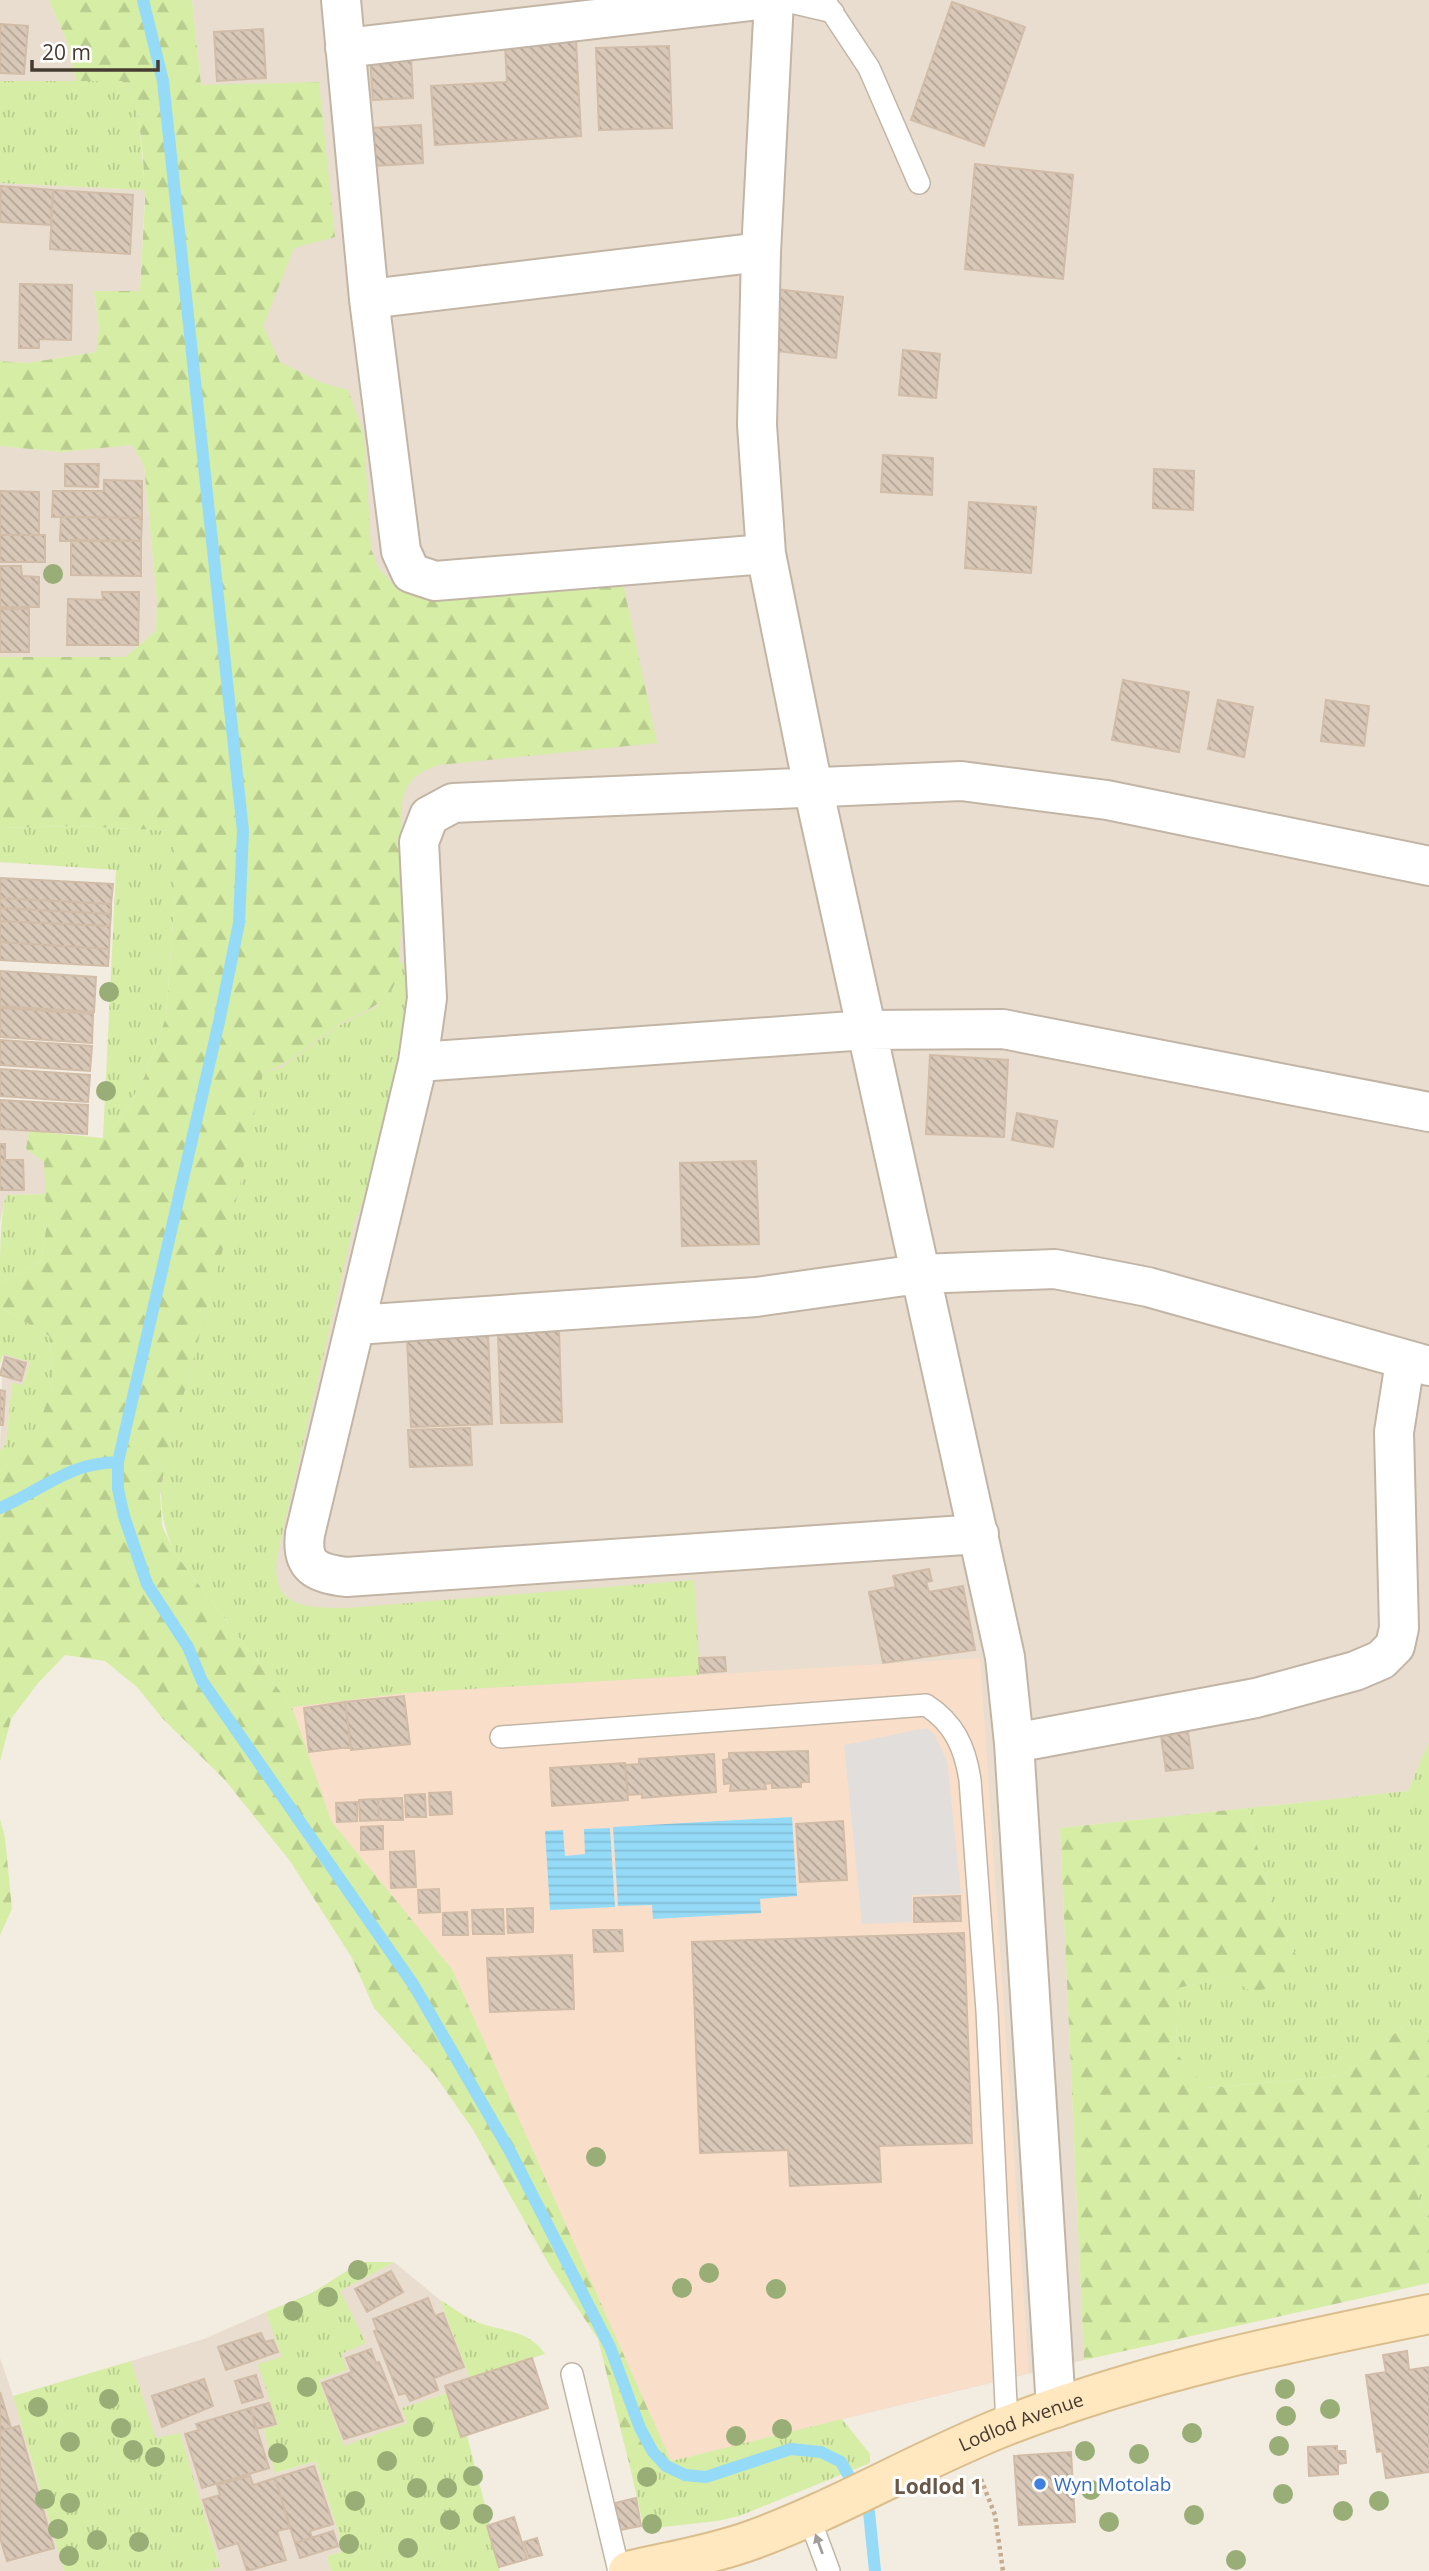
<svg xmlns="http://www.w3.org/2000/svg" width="1429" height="2571" font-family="'Open Sans',sans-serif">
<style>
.residential{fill:#e8ddce}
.commercial{fill:#f9dfc9}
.grass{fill:url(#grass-tufts)}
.forest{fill:url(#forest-firs)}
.parking{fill:#e2dedb}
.water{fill:url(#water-rules)}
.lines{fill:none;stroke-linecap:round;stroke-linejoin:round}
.stream{stroke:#95dbf8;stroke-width:12}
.building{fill:url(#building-back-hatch);stroke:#d1bca8;stroke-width:2}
.lane-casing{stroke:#c2b5a6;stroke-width:24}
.street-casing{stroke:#c2b5a6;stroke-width:42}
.secondary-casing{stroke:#dbbe8d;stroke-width:42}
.path{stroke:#c3ac92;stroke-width:4.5;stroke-dasharray:3.5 3.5;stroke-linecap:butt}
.lane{stroke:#fff;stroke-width:21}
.street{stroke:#fff;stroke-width:38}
.secondary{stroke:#ffe8bf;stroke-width:38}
.tree{fill:#98ae76}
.oneway{fill:#a29d98}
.shop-dot{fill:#3f7fe0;stroke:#fff;stroke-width:2.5}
.labels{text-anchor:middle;stroke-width:6;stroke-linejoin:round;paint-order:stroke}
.street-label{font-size:19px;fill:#453b31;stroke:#fff}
.shop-label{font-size:19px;fill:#366cbe;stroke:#fff;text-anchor:start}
.neighbourhood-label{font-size:21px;font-weight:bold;fill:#695747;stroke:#fff}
</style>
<defs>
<pattern id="grass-tufts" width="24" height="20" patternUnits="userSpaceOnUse" patternTransform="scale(1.75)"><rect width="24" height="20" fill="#d5eda4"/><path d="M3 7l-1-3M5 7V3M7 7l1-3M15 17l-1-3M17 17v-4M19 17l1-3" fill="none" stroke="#b8cc8e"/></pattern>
<pattern id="forest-firs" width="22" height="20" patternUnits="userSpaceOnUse" patternTransform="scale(1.75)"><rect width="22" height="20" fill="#d5eda4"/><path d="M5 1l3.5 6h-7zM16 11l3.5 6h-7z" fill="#b8cc8e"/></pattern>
<pattern id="water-rules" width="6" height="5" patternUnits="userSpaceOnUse" patternTransform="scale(1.75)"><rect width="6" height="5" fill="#95dbf8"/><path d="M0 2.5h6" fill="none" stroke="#82bdd5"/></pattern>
<pattern id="building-back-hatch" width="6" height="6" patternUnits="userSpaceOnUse" patternTransform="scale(1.75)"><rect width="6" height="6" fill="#d9c8b8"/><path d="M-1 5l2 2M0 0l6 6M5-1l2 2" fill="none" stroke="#b2a496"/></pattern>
</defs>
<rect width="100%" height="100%" fill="#f3ece1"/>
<!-- residential -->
<path class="residential" d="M0 0H49L68 44 76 81H0Z
M192 0H1429V1742L1408 1791 1060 1828 1084 2360 671 2461 452 1969 331 1821 292 1707 160 1493 201 85Z
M0 183 145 190 140 292H94L99 329 97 352 27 363 0 361Z
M132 445 144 465 157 601 156 631 125 657H0V446L61 452Z
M0 1130 29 1131 26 1149 44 1162 47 1194 6 1195 0 1222Z
M3 1353 30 1361 23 1386 12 1383 6 1444 0 1450Z
M394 2262 440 2300 470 2378 445 2386 447 2393 403 2408 407 2423 344 2447 319 2380 346 2370 341 2354 340 2291Z
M266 2312 283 2357 278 2425 264 2430 276 2473 316 2461 344 2551 327 2556 331 2571H206L220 2566 180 2434 156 2439 131 2361 204 2339Z
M0 2358 13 2396 64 2571H0Z"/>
<!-- commercial -->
<path class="commercial" d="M980 1658 1029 2373 671 2461 452 1969 331 1821 292 1707 405 1693Z"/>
<!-- grass -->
<path class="grass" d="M0 81H122L138 110 145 190 0 183Z
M76 826 175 831V894L166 1017 144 1078 126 1110 103 1138 116 870 0 862V828Z
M399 961 418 973 374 1173 354 1223 277 1556C270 1608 305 1608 346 1608L694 1580 700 1675 405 1693 292 1707 176 1555C159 1519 159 1499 166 1460L238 1193 263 1073 281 1068 336 1027 375 1008 394 987Z
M47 1194V1223L41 1261 0 1283C0 1259 0 1216 6 1195Z
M0 1307 49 1336C50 1348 54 1363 53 1375 52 1403 25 1459 0 1471V1450L6 1444 12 1383 23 1385 30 1362 3 1354 0 1364Z
M1429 1742V2032L1407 2024 1341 2076 1206 2088 1176 2053 1178 1988 1227 1977 1296 1955 1274 1914 1248 1808 1408 1791Z
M1429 2149V2215L1422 2210 1413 2178Z
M361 2262H394L340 2291 366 2343 341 2354 347 2370 319 2380 344 2446 407 2423 402 2408 447 2393 461 2437 467 2436 490 2524 486 2526 500 2571H331L327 2556 344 2551 316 2461 275 2473 264 2429 278 2425 258 2364 282 2357 266 2312 312 2293Z
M440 2300C451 2306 461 2315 473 2320 497 2332 529 2328 545 2354L470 2378Z
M131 2361 156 2438 180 2433 220 2567 206 2571H64L13 2396Z
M842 2419 870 2454V2463L739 2516 717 2521 644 2529 631 2471Z"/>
<!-- forest -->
<path class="forest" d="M49 0H192L201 85 319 82 335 237 294 248 263 326 280 362 322 383 348 390 364 434 371 549 379 569 396 587 423 599 462 598 622 579 657 743 439 765C413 773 403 785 401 812 400 843 406 970 392 989 377 1010 356 1014 335 1027 310 1043 291 1064 263 1073L238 1193 166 1460 160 1493 162 1526 176 1555 292 1707 331 1821 452 1969 671 2461 631 2471 598 2339 551 2268 472 2128 434 2074 374 2008 352 1958 290 1861 225 1780 163 1719 137 1687 105 1661 65 1655 38 1683 11 1719 0 1761V1471C25 1459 52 1402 53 1375 54 1362 50 1348 49 1336L0 1307V1283L41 1261 47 1223 44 1162 26 1149 29 1131 103 1138 126 1110 144 1078 166 1017 175 894 174 831 76 826 0 828V657H125L156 631 157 601 144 465 132 445 61 452 0 446V361L27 363 96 352 99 329 94 291H140L145 200 143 158 138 110 122 81H76L68 44Z
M1248 1808 1274 1914 1296 1955 1281 1983 1254 1993 1227 1977 1178 1988 1176 2053 1207 2088 1341 2076 1407 2024 1429 2032V2149L1413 2178 1422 2210 1429 2215V2283L1084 2360 1060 1828Z
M0 1819 5 1838 12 1909 0 1935Z"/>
<!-- parking -->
<path class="parking" d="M926 1728 934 1734 947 1761 961 1894 912 1895V1922L862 1924 844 1745Z"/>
<!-- water -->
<path class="water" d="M792 1817 797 1896 760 1899 761 1913 653 1919 652 1905 618 1906 613 1827Z
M610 1828 615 1907 550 1910 545 1831 563 1830 565 1856 585 1854 584 1829Z"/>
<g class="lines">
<!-- stream -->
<path class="stream" d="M143 0 163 81 243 831 239 923 219 1022 118 1462V1489L124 1516 147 1584 188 1647 202 1681 413 1984 511 2153 610 2347 640 2428 653 2452 666 2466 685 2475 706 2477 791 2449 821 2452 841 2462 869 2512 875 2571
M0 1508C45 1489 67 1463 118 1462"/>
</g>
<!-- building -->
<path class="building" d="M952 2 1025 27 984 146 911 120Z
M0 24 28 26 24 74 0 73Z
M263 29 266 78 217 81 214 32Z
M576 41 581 136 435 145 431 86 507 82 505 45Z
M669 46 672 128 599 130 596 48Z
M411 57 413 98 373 100 370 59Z
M421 125 423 163 373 166 371 128Z
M975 164 1073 175 1063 279 965 269Z
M1 186 53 190 51 225 0 222Z
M53 190 133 195 130 254 50 249Z
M20 284 72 285 71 340 39 339V348H19Z
M767 288 843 297 836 358 759 349Z
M903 350 940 354 936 398 899 395Z
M883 455 933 458 932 495 881 492Z
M65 464H99L98 487 65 486Z
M1154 469 1194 471 1193 510 1153 508Z
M104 480 142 481V518L52 517 53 491H104Z
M0 491 39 492V535H0Z
M969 502 1036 507 1031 573 965 568Z
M61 517 142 518 141 541H60Z
M0 535H45V562H0Z
M71 540 141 541V576L71 575Z
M0 566H21L22 576 39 577V607H0Z
M102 592H139L138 645H67L68 599 103 600Z
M0 609H29V652H0Z
M1123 680 1189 692 1179 752 1112 740Z
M1218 700 1253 707 1244 757 1208 749Z
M1326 700 1369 706 1364 746 1321 741Z
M0 878 113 884 111 904 0 898Z
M0 898 111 904V914L0 908Z
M0 908 111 914 110 926 0 921Z
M0 921 110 926 109 949 0 942Z
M0 942 109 949 108 966 0 960Z
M0 971 96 977 94 1012 0 1006Z
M0 1008 93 1014 92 1043 0 1037Z
M0 1040 92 1046 90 1071 0 1065Z
M930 1055 1008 1060 1004 1137 926 1134Z
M0 1069 90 1075 88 1102 0 1096Z
M0 1100 88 1105 87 1134 0 1129Z
M1017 1113 1057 1121 1053 1147 1012 1140Z
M0 1144H5V1160H23L24 1190H0Z
M756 1161 759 1244 682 1246 680 1163Z
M559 1331 562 1422 501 1423 498 1333Z
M488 1334 492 1424 411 1427 407 1338Z
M5 1357 26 1363 21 1381 0 1375Z
M0 1390 5 1391 3 1425H0Z
M470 1428 472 1465 410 1467 408 1430Z
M929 1569 932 1581 926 1582 929 1592 963 1586 975 1650 883 1663 869 1592 896 1587 893 1576Z
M725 1657 726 1671 700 1673 699 1658Z
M404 1696 410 1744 351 1750 345 1702Z
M345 1702 351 1747 309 1752 304 1708Z
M1188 1732 1193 1768 1166 1771 1161 1736Z
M808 1751 809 1782H801V1787L772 1788V1783L765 1784 766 1789 730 1791 731 1783 724 1784 723 1760 729 1759V1753Z
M714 1754 716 1792 642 1798V1794L628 1795 625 1765 639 1764V1759Z
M625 1763 628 1800 552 1806 550 1768Z
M451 1792 452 1814 430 1815 429 1793Z
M425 1794 426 1817H406L405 1795Z
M402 1798 403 1820H379L378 1799Z
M378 1799 379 1820 360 1821 359 1800Z
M357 1802V1821L337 1822 336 1803Z
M843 1821 847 1880 800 1882 796 1824Z
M383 1826V1849L361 1850V1827Z
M414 1851 416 1887 391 1888 390 1852Z
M439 1889 440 1912 419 1913 418 1890Z
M960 1896 961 1921 914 1922V1898Z
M533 1908V1932L508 1933 507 1909Z
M503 1909 504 1934H473L472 1910Z
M467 1912 468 1935H443V1913Z
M593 1930H622L623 1951 594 1952Z
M964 1933 972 2143 879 2146 881 2182 790 2186 788 2150 700 2153 692 1942Z
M572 1955 574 2009 490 2012 487 1958Z
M391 2271 403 2292 367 2312 355 2289Z
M428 2298 435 2316 443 2313 464 2367 434 2378 438 2390 410 2401 406 2393 399 2395 374 2331 377 2330 373 2319Z
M261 2333 265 2342 273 2340 278 2352 226 2370 218 2347Z
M371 2349 376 2363 379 2362 403 2421 344 2439 322 2383 352 2372 346 2358Z
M1407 2351 1409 2370 1429 2367V2472L1386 2478 1382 2451 1377 2452 1366 2375 1386 2372 1383 2355Z
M532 2358 548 2408 461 2437 445 2386Z
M256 2375 263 2397 242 2403 235 2381Z
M204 2379 213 2406 162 2427 152 2396Z
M0 2392 11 2428 0 2431Z
M269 2403 276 2424 256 2429 250 2408Z
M250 2408 269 2468 202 2488 185 2434 199 2430 196 2424Z
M19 2426 54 2548 7 2561 0 2538V2431Z
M1337 2446V2451H1345L1346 2463 1338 2464V2474L1309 2476 1308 2447Z
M1071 2452 1075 2522 1019 2525 1014 2456Z
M314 2466 333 2524 310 2531 312 2538 295 2543 275 2478Z
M250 2476 253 2485 275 2478 290 2528 277 2531 286 2560 247 2571 238 2543 219 2549 203 2500 220 2495 217 2485Z
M636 2498 641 2526 620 2530 615 2503Z
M514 2517 527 2559 499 2567 487 2526Z
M333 2531 338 2546 300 2558 295 2543Z
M537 2538 542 2555 529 2558 524 2542Z"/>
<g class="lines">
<defs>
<path id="lane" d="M782 0 833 12
M824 0 869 68 919 183
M501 1737 926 1705C954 1723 965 1747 970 1780L987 2011 1007 2425
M572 2374 619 2571
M809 2517 829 2571"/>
<path id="street" d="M341 0 369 299 401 551 411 573 435 581 766 554
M774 0 761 252 757 425 766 554 813 787 1005 1657 1014 1743 1056 2408
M345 48 760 0
M369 299 761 252
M418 1062 866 1030 1003 1029 1429 1112
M356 1325 756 1297 919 1274 1055 1269 1148 1287 1429 1366
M979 1534 346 1577C316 1573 301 1567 305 1534L418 1062 427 998 419 842 429 816 453 803 961 781 1107 800 1429 866
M1014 1743 1256 1698 1355 1671 1381 1660 1395 1646 1399 1628 1394 1432 1405 1362"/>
<g id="secondary">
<path id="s1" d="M628 2571C669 2561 711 2555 752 2540 840 2508 921 2459 1008 2425 1145 2372 1286 2343 1429 2314"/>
</g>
</defs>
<!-- lane casing -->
<use href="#lane" class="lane-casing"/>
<!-- street casing -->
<use href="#street" class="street-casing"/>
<!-- secondary casing -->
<use href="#secondary" class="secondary-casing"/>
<!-- path -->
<path class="path" d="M981 2479 995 2515 1003 2571"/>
<!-- lane -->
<use href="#lane" class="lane"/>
<!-- street -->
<use href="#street" class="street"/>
<!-- secondary -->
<use href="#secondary" class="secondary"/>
</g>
<!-- trees -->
<g class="tree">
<circle cx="53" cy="574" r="10"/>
<circle cx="109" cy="992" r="10"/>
<circle cx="106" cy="1091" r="10"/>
<circle cx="596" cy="2157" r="10"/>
<circle cx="358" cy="2270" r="10"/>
<circle cx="709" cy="2273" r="10"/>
<circle cx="682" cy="2288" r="10"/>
<circle cx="776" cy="2289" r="10"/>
<circle cx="328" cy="2297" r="10"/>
<circle cx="293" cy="2311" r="10"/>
<circle cx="307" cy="2387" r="10"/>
<circle cx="1285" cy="2389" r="10"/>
<circle cx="109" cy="2399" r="10"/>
<circle cx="38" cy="2407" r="10"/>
<circle cx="1330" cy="2409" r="10"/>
<circle cx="1286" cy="2416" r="10"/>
<circle cx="423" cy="2427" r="10"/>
<circle cx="121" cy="2428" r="10"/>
<circle cx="782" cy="2429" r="10"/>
<circle cx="1192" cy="2433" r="10"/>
<circle cx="736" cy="2436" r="10"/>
<circle cx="70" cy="2442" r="10"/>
<circle cx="1279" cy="2446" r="10"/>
<circle cx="133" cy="2450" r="10"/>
<circle cx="1085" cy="2451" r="10"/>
<circle cx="278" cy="2453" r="10"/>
<circle cx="1139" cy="2454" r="10"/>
<circle cx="155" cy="2457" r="10"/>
<circle cx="387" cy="2461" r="10"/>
<circle cx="473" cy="2476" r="10"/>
<circle cx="647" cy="2477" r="10"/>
<circle cx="417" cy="2488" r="10"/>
<circle cx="447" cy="2488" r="10"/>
<circle cx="1091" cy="2490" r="10"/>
<circle cx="1283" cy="2494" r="10"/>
<circle cx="45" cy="2499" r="10"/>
<circle cx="355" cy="2501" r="10"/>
<circle cx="1379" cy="2501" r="10"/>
<circle cx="70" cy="2503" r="10"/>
<circle cx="1343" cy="2511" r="10"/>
<circle cx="483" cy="2514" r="10"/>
<circle cx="1194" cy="2515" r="10"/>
<circle cx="450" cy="2520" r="10"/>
<circle cx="1109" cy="2522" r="10"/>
<circle cx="652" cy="2524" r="10"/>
<circle cx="58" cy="2529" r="10"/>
<circle cx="97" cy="2540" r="10"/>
<circle cx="139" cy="2542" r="10"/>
<circle cx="349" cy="2544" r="10"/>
<circle cx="408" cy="2548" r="10"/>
<circle cx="69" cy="2556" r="10"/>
<circle cx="1236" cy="2560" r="10"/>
</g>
<!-- one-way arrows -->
<defs><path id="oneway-solid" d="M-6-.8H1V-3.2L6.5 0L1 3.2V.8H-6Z" transform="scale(1.75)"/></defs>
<use class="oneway" href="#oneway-solid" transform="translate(819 2544) rotate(-110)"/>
<!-- markers -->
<circle class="shop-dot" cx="1040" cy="2484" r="7"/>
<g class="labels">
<!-- street labels -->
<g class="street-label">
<text dy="7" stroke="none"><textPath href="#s1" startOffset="422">Lodlod Avenue</textPath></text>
</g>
<!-- shop labels -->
<g class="shop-label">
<text x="1054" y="2491">Wyn Motolab</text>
</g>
<!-- neighbourhood labels -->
<g class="neighbourhood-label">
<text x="938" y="2494">Lodlod 1</text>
</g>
</g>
<!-- scale -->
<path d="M32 60v10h126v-10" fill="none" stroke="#453b31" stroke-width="3.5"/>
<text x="42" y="60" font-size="21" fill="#453b31" stroke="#ffffff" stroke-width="5" paint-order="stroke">20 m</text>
</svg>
